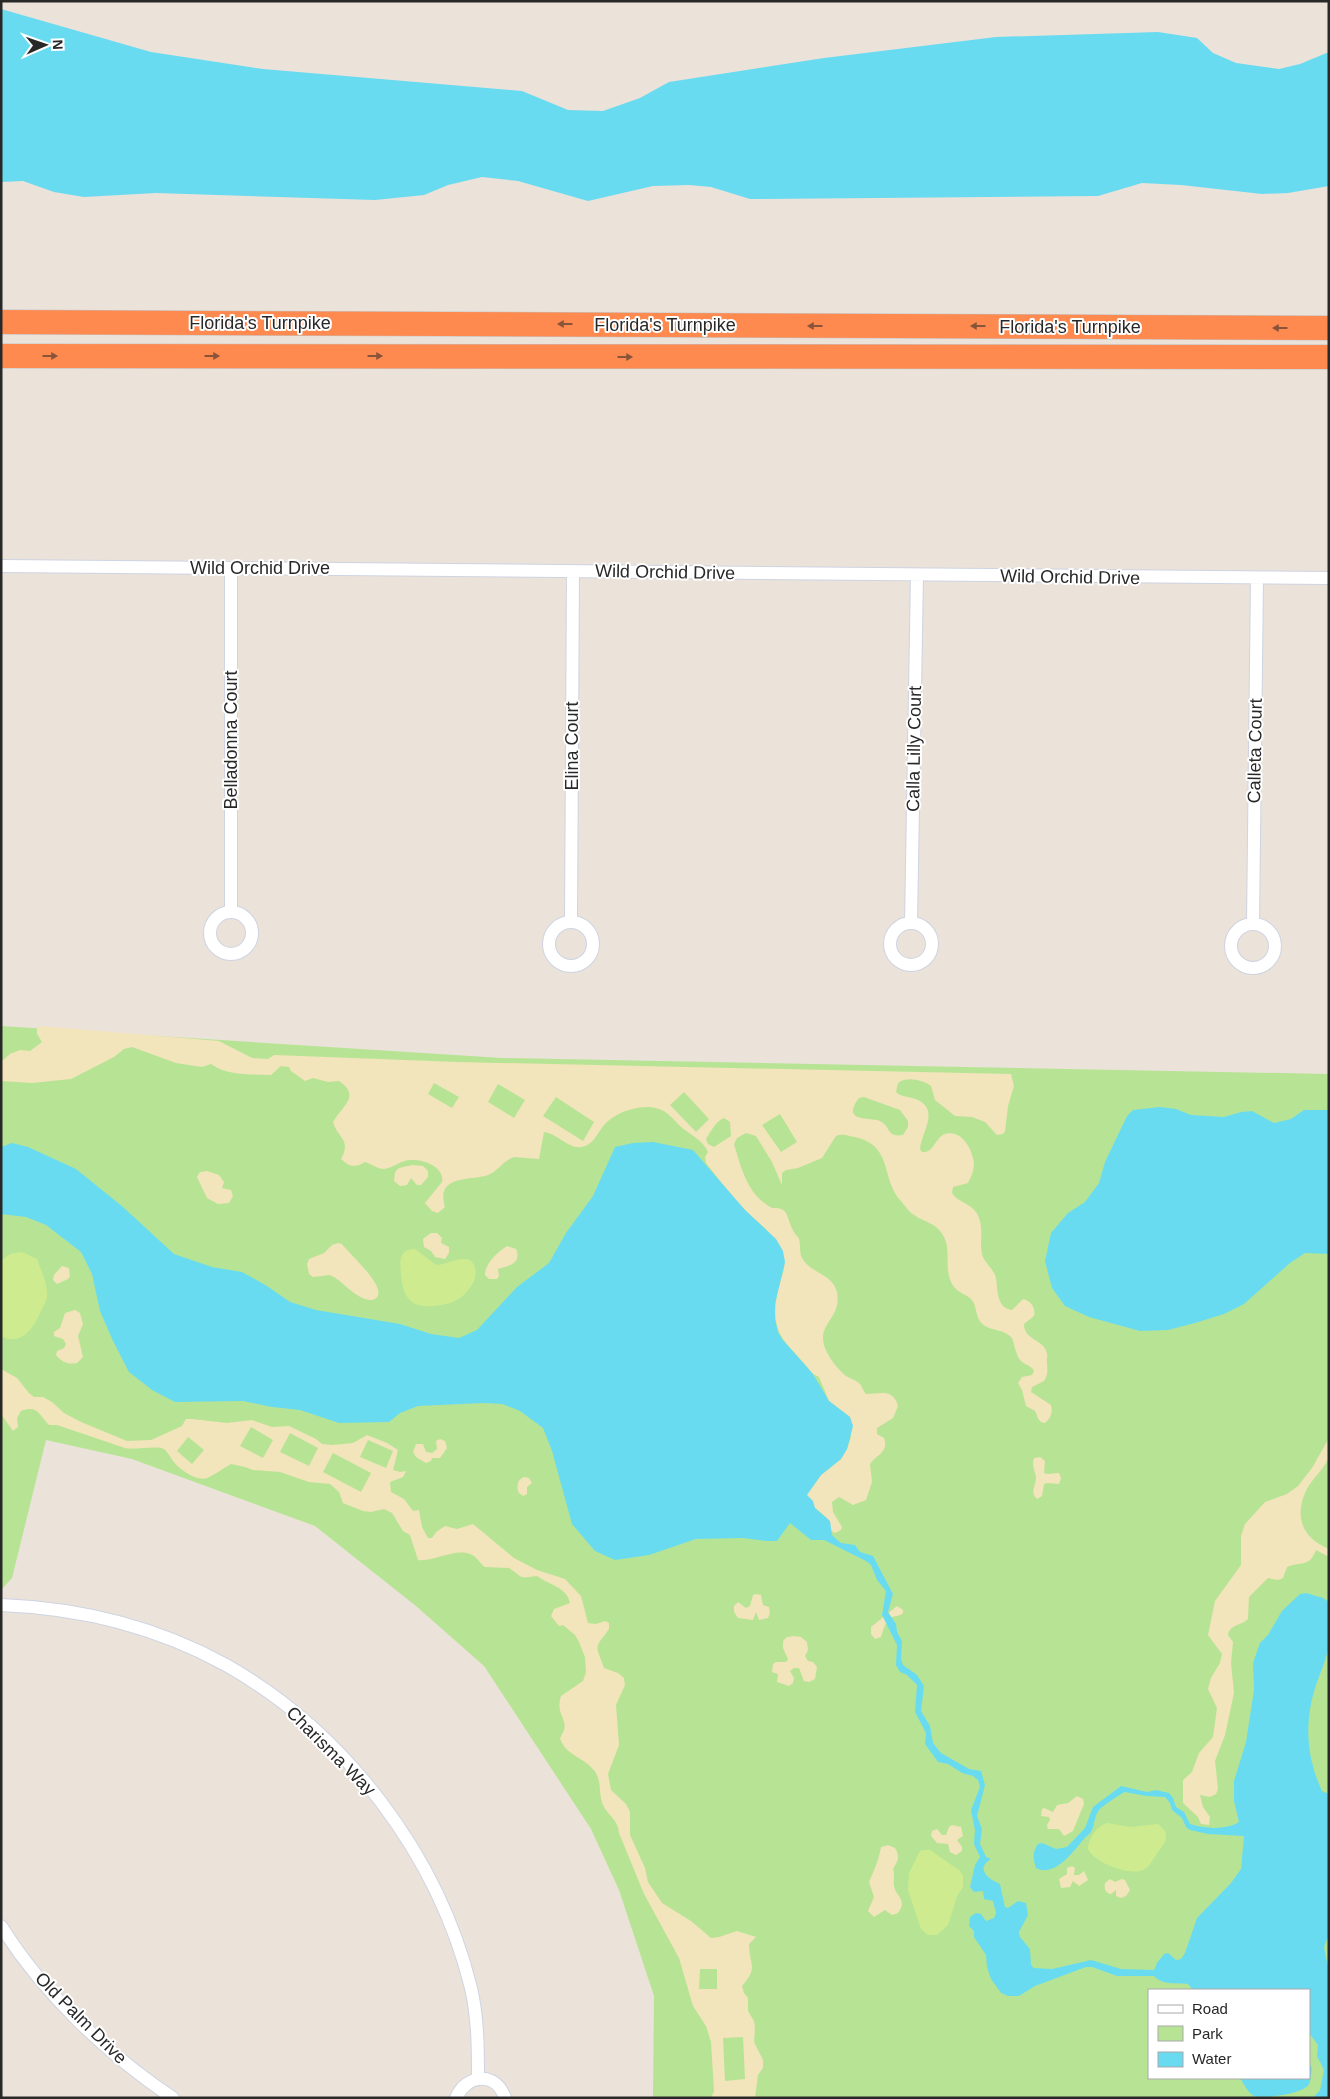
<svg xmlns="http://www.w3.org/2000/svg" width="1330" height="2099" font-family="Arial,sans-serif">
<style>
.green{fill:#b7e494;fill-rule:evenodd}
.sand{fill:#f2e4bb;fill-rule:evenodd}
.pitch{fill:#ceec8f}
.water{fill:#68dbf1}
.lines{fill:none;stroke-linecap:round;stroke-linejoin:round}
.street-casing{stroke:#ced4e2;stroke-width:14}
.highway-casing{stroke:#c3c3c3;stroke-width:25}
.street{stroke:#fff;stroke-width:12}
.highway{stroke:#ff8a50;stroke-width:24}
.oneway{fill:#89543a}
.labels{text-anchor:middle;stroke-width:4;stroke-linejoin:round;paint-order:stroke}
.street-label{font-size:18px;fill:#282828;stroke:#fff}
</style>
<rect width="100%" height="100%" fill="#ebe2d9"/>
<!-- green -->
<path class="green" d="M1 1026 502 1058 1329 1074V2098H653L654 1996 619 1890 591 1829 484 1666 416 1606 315 1526 132 1459 46 1440 12 1578 1 1590ZM1149 1990H1309V2078H1149Z"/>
<!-- sand -->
<path class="sand" d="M40 1026 219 1041 252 1058 268 1059 274 1055 458 1062 1011 1074 1014 1086 1008 1106 1005 1131 1003 1134 997 1135 985 1122 972 1117 955 1116 935 1100 931 1086C923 1080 907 1076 898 1083L896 1092C902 1098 910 1096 918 1100 940 1111 921 1133 920 1149L922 1152C935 1153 934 1138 945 1134 962 1129 973 1150 974 1164 974 1171 971 1177 968 1183L953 1187 952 1193C957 1202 970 1203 976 1212 985 1226 979 1239 982 1254 984 1263 994 1269 996 1278 998 1289 996 1308 1012 1310L1023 1299C1031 1301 1036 1308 1034 1316L1024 1324C1024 1341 1045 1339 1047 1354 1048 1357 1046 1359 1047 1362 1047 1370 1049 1373 1044 1381L1032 1387 1031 1392 1051 1405C1053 1412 1051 1418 1045 1423 1037 1422 1038 1416 1035 1411L1026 1406 1022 1390 1018 1383 1022 1377 1032 1375 1034 1371C1031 1365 1025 1365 1021 1361 1015 1354 1015 1346 1012 1338 1003 1329 993 1331 985 1326 974 1319 978 1306 971 1299 967 1295 959 1293 955 1288 942 1273 952 1252 944 1237 937 1223 926 1223 914 1215 909 1212 905 1206 901 1201 880 1178 894 1146 855 1137 849 1136 843 1133 836 1136L822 1158 798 1168 786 1170 782 1173V1185L772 1162 756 1136 746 1133 737 1138 734 1144C741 1168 748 1196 772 1208 790 1207 786 1218 793 1230 794 1234 798 1236 799 1239 801 1246 799 1252 802 1258 810 1273 833 1274 837 1292 843 1321 810 1324 829 1356 832 1362 841 1372 846 1376 851 1379 856 1380 860 1384 862 1387 863 1390 866 1394 880 1394 893 1388 898 1406L893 1418 877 1428V1434L884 1438C889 1453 877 1454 870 1464L872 1482 866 1500 853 1505 839 1497 832 1502 833 1512 842 1527 841 1530 835 1533 830 1530 827 1518 815 1508 806 1495 821 1475 841 1459 847 1449 851 1437 850 1417 829 1401 819 1377 813 1374C787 1340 768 1338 778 1289 780 1281 786 1268 784 1260 777 1233 760 1226 742 1207 729 1193 718 1178 706 1163L705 1157 708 1152C703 1140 689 1134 680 1126 674 1120 668 1112 659 1109 644 1103 617 1111 606 1123 597 1132 595 1144 582 1147 569 1150 557 1133 544 1132L539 1159 514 1157C504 1160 498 1171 488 1175 471 1181 435 1174 445 1207L438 1213 432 1211 425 1203 442 1182C445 1167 423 1159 411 1160 401 1160 393 1168 384 1169 377 1169 372 1164 365 1162 355 1168 350 1167 341 1159 352 1139 337 1138 333 1122 343 1105 361 1096 339 1081L328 1082 313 1078 305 1081 291 1071 289 1067 281 1066 271 1075C250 1074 227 1076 211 1064L202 1067 176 1063 132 1047 124 1049 114 1057 71 1079 32 1083 1 1081V1062L10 1054 20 1050 30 1051 42 1042 37 1034V1029ZM434 1083 459 1097 452 1108 428 1094ZM498 1084 525 1100 514 1118 488 1102ZM684 1092 709 1119 696 1132 670 1105ZM556 1097 594 1122 583 1141 543 1116ZM864 1097 900 1110 908 1121V1127L903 1135C886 1138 891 1126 880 1121 871 1117 840 1123 859 1098ZM780 1114 797 1142 781 1152 762 1125ZM724 1118 730 1122 731 1136 714 1147 708 1144 706 1139C711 1131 716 1121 724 1118Z
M412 1165 423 1166 428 1171V1177L421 1185H417L411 1178 407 1185 400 1186 394 1181 395 1172 399 1168Z
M207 1171 219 1175 224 1182 222 1188 231 1190 233 1196 229 1203 218 1204 207 1198 197 1177 200 1172Z
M431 1233H437L442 1238 441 1243 449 1247V1253L445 1259 435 1257 431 1251 424 1247 423 1239Z
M338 1243 342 1244C348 1253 389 1288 376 1298 373 1301 369 1300 365 1299 351 1294 343 1281 330 1275L313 1277 309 1274 307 1264 309 1259 324 1253 332 1245Z
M507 1246 516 1249C522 1263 509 1266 498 1269L499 1276 497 1279H489L485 1275C485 1263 498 1252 507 1246Z
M62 1266 69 1268 70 1276 68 1279 57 1284 53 1280 54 1275Z
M75 1310 80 1313 83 1324 78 1336 83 1357 77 1363C68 1365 62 1362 56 1355L57 1351 64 1348 66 1344 63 1339 54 1336V1332L60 1328 65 1313Z
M1 1369 17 1378 29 1393 34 1397H43L52 1402 64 1413 81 1422 127 1441 151 1440 182 1426 186 1419H192L227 1423 252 1420 272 1427 289 1426 316 1439 322 1444 332 1445 353 1443 367 1435 387 1443 398 1450 393 1470 400 1472 406 1471 403 1477 390 1482 391 1492 404 1499 413 1511 419 1510 422 1527 428 1538H432L436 1532 445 1526 457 1529 473 1524 514 1558 537 1570 565 1579 581 1596 588 1623 596 1624 605 1621 609 1623V1629C594 1650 595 1643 604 1668L618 1673 624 1678 625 1685 616 1705 619 1745 608 1774 611 1790 626 1804 630 1812V1835L645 1868 648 1882 662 1903 691 1921 711 1938 719 1937 737 1931 756 1937 749 1944C749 1965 759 1967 742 1986L744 1993 748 1998V2011L754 2021 755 2028 754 2042 763 2060V2068L758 2075 755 2098H711L714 2091 711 2042 706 2026 693 2006 679 1958 644 1894 619 1833C618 1820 610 1817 604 1807 598 1796 602 1783 596 1773 587 1758 565 1756 560 1738 573 1719 554 1718 561 1696L583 1681 586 1672 585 1657 579 1642 575 1635 563 1625 559 1626 551 1616 554 1609 570 1603C567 1587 549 1585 537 1576 516 1579 524 1577 509 1568L485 1567C479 1563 477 1556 470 1554 454 1548 434 1562 418 1560L410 1535 403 1531 392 1513 384 1509 371 1512 363 1511 343 1503 339 1492 330 1484 309 1482 280 1472 253 1470 245 1467 231 1464C223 1468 215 1475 207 1478 197 1482 179 1469 173 1461 170 1457 168 1452 164 1449 156 1445 136 1450 125 1448L57 1425H49C38 1414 38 1405 21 1411L17 1418 18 1427 13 1431 1 1414ZM251 1427 273 1440 263 1458 240 1446ZM290 1433 318 1448 309 1466 280 1452ZM188 1437 204 1450 192 1464 177 1451ZM368 1440 393 1451 386 1468 360 1457ZM333 1453 371 1473 361 1492 323 1472ZM700 1969H717V1989H699ZM743 2037 745 2079 725 2081 723 2038Z
M1329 1438C1329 1444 1330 1452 1329 1457 1324 1470 1310 1480 1305 1493 1294 1519 1304 1539 1329 1549V1557L1316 1550C1309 1568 1301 1561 1287 1567L1283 1578 1278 1580 1268 1578 1249 1597 1248 1619C1241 1626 1230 1624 1228 1635L1233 1642 1231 1663 1234 1693 1225 1735 1215 1761 1218 1789 1216 1794 1210 1797 1200 1795 1203 1807 1210 1817 1209 1825 1201 1824 1198 1817 1183 1803V1780L1192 1772 1199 1753 1213 1737 1217 1708 1208 1689 1211 1678 1220 1663 1222 1654 1208 1635 1215 1601 1241 1565V1536L1245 1524 1265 1502 1287 1494 1298 1486 1312 1468Z
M440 1439 445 1441 447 1448 440 1458H432L431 1461 426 1463 416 1457 413 1452 416 1444H423L426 1452 432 1453 437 1449 436 1441Z
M1040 1457 1045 1461 1044 1473 1048 1474 1059 1473 1061 1478 1059 1484 1047 1483 1044 1484 1042 1496 1037 1499C1030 1492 1035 1487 1036 1479 1036 1471 1031 1467 1034 1458Z
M524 1477 529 1478 532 1483 527 1487V1494L523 1496 519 1493C516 1487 517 1480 524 1477Z
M756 1594 761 1595 763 1605 769 1607 770 1613 768 1618 759 1620 756 1612 753 1620 738 1618 734 1612V1606L738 1602 746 1608 750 1606 753 1595Z
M897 1606 903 1610V1613C899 1617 895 1615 891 1618 885 1621 883 1631 881 1637L875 1639 871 1634V1627Z
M794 1636 801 1637 807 1642 808 1650 805 1656 808 1661 813 1662 817 1667 815 1679 809 1682 804 1681 799 1668H794L790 1671 794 1678 793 1683 789 1686 777 1682 778 1674 772 1672 773 1664 776 1662H786L788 1659 783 1648V1641L787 1637Z
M1077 1796 1083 1799 1084 1804 1073 1831 1064 1836 1059 1829H1048L1047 1825 1050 1820 1049 1817 1041 1816 1042 1809 1044 1808 1053 1812 1057 1805 1068 1803Z
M952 1825 961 1827 963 1836 957 1840 962 1847V1851L956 1855 950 1852 948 1844 937 1843 931 1836 932 1831 937 1829 942 1835H946L949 1827Z
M888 1845 895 1848C901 1857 897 1862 893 1869 895 1875 893 1880 894 1886 896 1897 908 1899 898 1913L892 1915 885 1910 874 1917 868 1911 874 1897 869 1882C874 1871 879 1859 881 1847Z
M1072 1866 1075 1868 1074 1875H1079L1084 1871 1088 1880 1079 1886 1073 1881 1070 1887 1061 1888 1059 1879 1067 1874V1868Z
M1110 1879 1115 1882 1122 1879 1125 1880 1130 1890 1126 1896 1121 1898 1116 1896V1890L1111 1894C1105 1893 1104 1888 1105 1883Z"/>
<!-- pitch -->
<path class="pitch" d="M415 1249 436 1265C448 1265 458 1256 470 1260 476 1265 477 1273 474 1281 468 1293 459 1301 446 1304 417 1310 404 1305 401 1275 401 1269 399 1261 402 1256 404 1250 410 1249 415 1249Z
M22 1252 37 1259C41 1271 48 1284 47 1297 46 1302 43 1307 41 1311 34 1327 22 1347 1 1336V1261L10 1254Z
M1107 1823 1130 1827 1158 1824 1165 1831C1168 1840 1163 1845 1158 1852 1154 1857 1150 1867 1143 1870 1129 1876 1095 1863 1088 1849 1088 1839 1097 1826 1107 1823Z
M923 1850H930L960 1871 963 1876V1887L957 1896 948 1925 937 1935H928L921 1929 908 1890 909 1873 920 1851Z"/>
<!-- water -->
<path class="water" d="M1 9 151 52 263 69 522 91 568 110 603 111 640 98 669 82 824 58 996 37 1158 32 1197 38 1213 53 1236 63 1279 69 1300 64 1329 52V186L1288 193 1262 194 1181 185 1142 183 1098 196 750 199 711 187 689 185 653 186 588 201 518 181 482 177 448 185 424 195 375 200 156 193 84 197 54 192 23 181 1 182Z
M1160 1107 1176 1109 1191 1115 1224 1117 1241 1112 1252 1111 1274 1123 1291 1119 1304 1110H1329V1254L1305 1253 1290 1263 1244 1304 1224 1314 1195 1323 1168 1330 1140 1331 1089 1317 1065 1306 1052 1288 1045 1261 1051 1233 1068 1213 1085 1202 1099 1183 1105 1162 1127 1116 1133 1110Z
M653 1142 693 1150 745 1210 776 1239 783 1251 785 1262 775 1304V1319L778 1332 782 1339 813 1374 829 1401 850 1417 853 1426 847 1449 841 1459 821 1475 807 1495 813 1501 815 1508 830 1521 832 1535 836 1539 841 1543 855 1545 860 1552 873 1556 893 1594 888 1612 896 1624 897 1632 902 1641 901 1659 903 1665 917 1675 924 1686 921 1711 930 1726 933 1743 941 1753 969 1769 981 1771 985 1785 977 1816 982 1829 980 1844 986 1857 991 1859C975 1869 988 1879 1000 1884L1005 1907 1008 1908 1018 1901 1026 1903 1028 1915 1019 1932 1020 1937 1030 1949 1031 1965 1034 1968 1052 1969 1091 1960 1121 1969 1154 1970 1157 1963 1164 1954 1168 1953 1176 1960 1181 1959 1185 1953 1197 1918 1231 1883 1241 1869 1244 1836 1208 1834 1190 1830 1186 1827 1182 1818 1172 1810 1170 1803 1165 1797 1146 1796 1125 1792C1122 1793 1101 1807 1099 1810 1094 1816 1095 1825 1091 1832 1089 1835 1085 1837 1083 1840 1073 1852 1054 1878 1036 1868 1033 1859 1032 1852 1038 1844L1042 1843 1056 1849 1067 1847 1085 1828 1093 1807 1121 1786 1147 1792 1156 1790 1169 1793 1173 1798 1176 1807 1184 1812 1190 1824C1204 1829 1226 1830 1239 1822L1234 1801V1781L1246 1742 1254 1690 1253 1663 1260 1643 1268 1635 1282 1611 1300 1594 1306 1593 1323 1598 1329 1602C1329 1616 1330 1631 1329 1645 1327 1658 1320 1673 1316 1685 1304 1722 1306 1756 1322 1791L1329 1794V1934L1324 1947 1329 1972V2098H1313L1320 2090 1324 2070 1317 2056 1318 2045 1309 2033V1990H1193L1188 1984C1177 1983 1162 1985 1154 1976H1117L1092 1967H1086L1035 1986 1019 1996H1008L1001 1993 991 1979 987 1967 986 1955 974 1937V1931L969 1926 970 1917 976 1913 981 1914 986 1921 994 1918 996 1913 993 1901 984 1899 983 1891 974 1892 970 1887 975 1865 980 1857 974 1844 975 1830 971 1810 980 1787 978 1780 973 1776 962 1773 948 1764 938 1762 925 1744 926 1733 915 1712 917 1685 907 1675 900 1672 896 1665 897 1645 882 1615 886 1591 877 1580 871 1565 866 1561 824 1540H811L790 1523 777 1541H766L743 1538 696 1539 649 1555 615 1560 595 1551 572 1524 552 1451 543 1428 520 1411 502 1404 484 1403 418 1406 400 1413 389 1422 339 1423 300 1410 272 1407 243 1401 175 1402 152 1390 129 1372 113 1341 100 1311 92 1274 81 1252 46 1225 26 1217 1 1214V1147L12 1143 28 1147 76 1169 123 1207 174 1254 212 1267 242 1272 267 1286 290 1302 316 1310 400 1324 431 1334 459 1338 477 1330 517 1287 549 1263 566 1233 593 1196 615 1147 633 1143Z
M1309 2064 1312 2068C1311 2072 1311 2080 1309 2084 1304 2094 1264 2099 1254 2096 1248 2093 1244 2084 1240 2078H1309Z"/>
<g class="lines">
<defs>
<path id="street" d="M1 566 1329 578
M210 933a21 21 0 1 1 42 0a21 21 0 1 1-42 0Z
M231 912V568
M571 922 573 571
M549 944a22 22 0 1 1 44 0a22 22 0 1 1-44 0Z
M911 923 917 575
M890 944a21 21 0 1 1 42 0a21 21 0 1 1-42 0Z
M1253 924 1257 578
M1231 946a22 22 0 1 1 44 0a22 22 0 1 1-44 0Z
M1 1605C79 1608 157 1627 226 1665 346 1733 438 1855 471 1988 478 2018 478 2049 478 2079
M1 1926C43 1993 107 2054 173 2098
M456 2098C466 2074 496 2071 505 2098"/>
<path id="highway" d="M1 322 1329 328
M1 356 1329 357"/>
</defs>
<!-- street casing -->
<use href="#street" class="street-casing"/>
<!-- highway casing -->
<use href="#highway" class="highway-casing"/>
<!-- street -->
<use href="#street" class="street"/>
<!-- highway -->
<use href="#highway" class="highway"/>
</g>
<!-- one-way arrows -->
<defs><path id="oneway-solid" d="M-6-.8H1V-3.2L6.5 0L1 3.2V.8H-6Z" transform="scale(1.25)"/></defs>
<g class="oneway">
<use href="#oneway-solid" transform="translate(565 324) rotate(-180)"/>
<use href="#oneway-solid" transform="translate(815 326) rotate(-180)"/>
<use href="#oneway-solid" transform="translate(978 326) rotate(-180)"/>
<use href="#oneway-solid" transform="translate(1280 328) rotate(-180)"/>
<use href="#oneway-solid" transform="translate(50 356)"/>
<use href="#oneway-solid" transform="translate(212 356)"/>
<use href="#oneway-solid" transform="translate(375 356)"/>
<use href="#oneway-solid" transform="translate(625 357)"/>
</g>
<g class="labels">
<!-- street labels -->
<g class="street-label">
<text x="260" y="329">Florida's Turnpike</text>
<text x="665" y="331">Florida's Turnpike</text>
<text x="1070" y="333">Florida's Turnpike</text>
<text x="260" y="574">Wild Orchid Drive</text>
<text transform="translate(665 572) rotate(1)" y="6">Wild Orchid Drive</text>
<text transform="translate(1070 577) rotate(1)" y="6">Wild Orchid Drive</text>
<text transform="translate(231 740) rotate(-90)" y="6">Belladonna Court</text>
<text transform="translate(572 746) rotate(-90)" y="6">Elina Court</text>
<text transform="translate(914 749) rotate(-89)" y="6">Calla Lilly Court</text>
<text transform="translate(1255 751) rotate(-89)" y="6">Calleta Court</text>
<text transform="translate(331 1751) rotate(45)" y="6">Charisma Way</text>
<text transform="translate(81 2018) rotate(45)" y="6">Old Palm Drive</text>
</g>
</g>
<!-- border -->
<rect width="1330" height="2099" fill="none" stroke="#282828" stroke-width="5"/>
<!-- legend -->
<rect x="1148" y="1989" width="162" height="90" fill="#ffffff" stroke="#a9a9a9"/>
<rect x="1158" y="2005" width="25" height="8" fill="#ffffff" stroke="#a9a9a9"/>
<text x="1192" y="2014" font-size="15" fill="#282828">Road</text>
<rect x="1158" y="2026" width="25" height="15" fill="#b7e494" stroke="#a9a9a9"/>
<text x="1192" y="2039" font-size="15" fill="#282828">Park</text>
<rect x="1158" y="2052" width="25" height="15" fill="#68dbf1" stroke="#a9a9a9"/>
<text x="1192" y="2064" font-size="15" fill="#282828">Water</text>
<!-- north arrow -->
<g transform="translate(45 45) rotate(88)" stroke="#ffffff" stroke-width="4" paint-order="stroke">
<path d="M0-4L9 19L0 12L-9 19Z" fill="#282828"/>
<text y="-8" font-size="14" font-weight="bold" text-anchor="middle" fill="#282828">N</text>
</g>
</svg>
